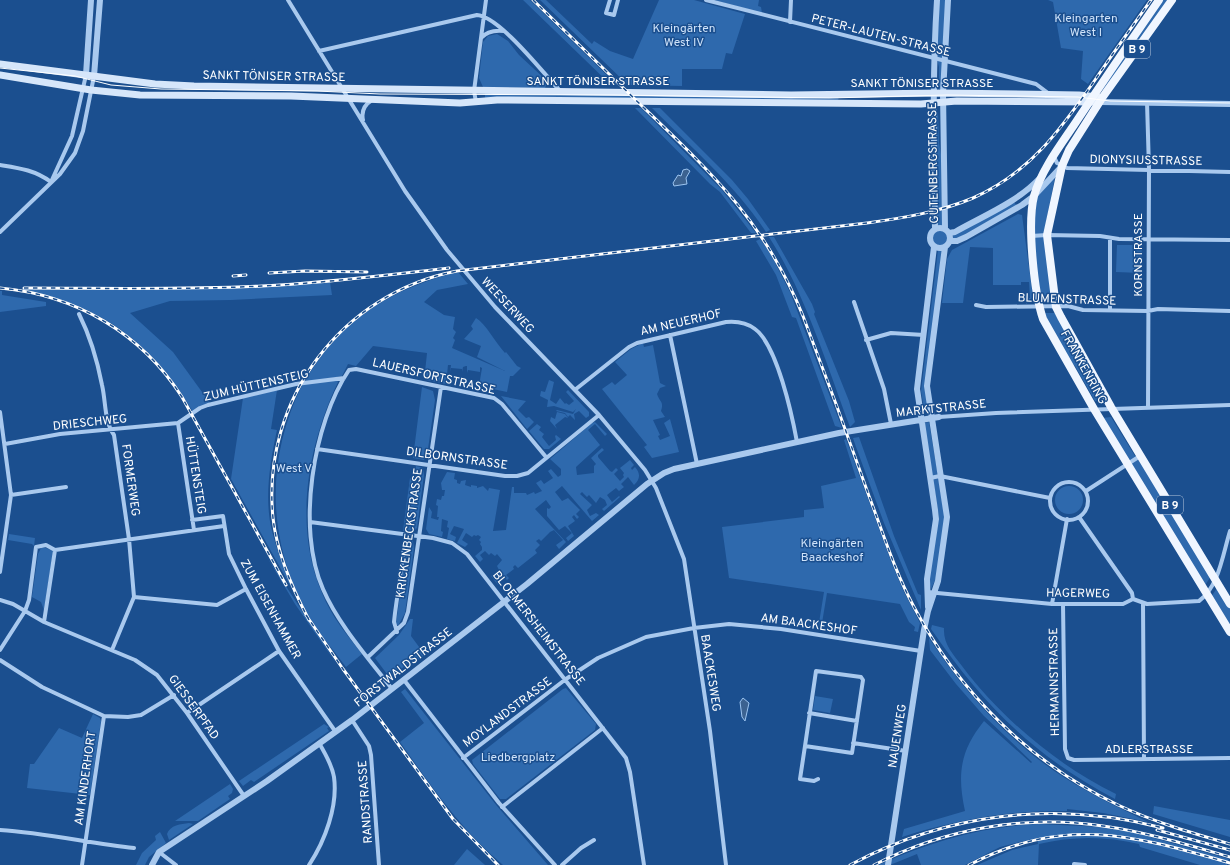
<svg xmlns="http://www.w3.org/2000/svg" width="1230" height="865" font-family="Overpass,sans-serif">
<style>
.green{fill:#2e69ad}
.water{fill:#3c6290;stroke:#9cc4f0}
.lines{fill:none;stroke-linecap:round;stroke-linejoin:round}
.minor{stroke:#a9c9ee;stroke-width:4}
.tertiary{stroke:#a9c9ee;stroke-width:6}
.secondary{stroke:#d6e6fa;stroke-width:7}
.primary{stroke:#f0f6ff;stroke-width:8}
.tram{stroke:#fff;stroke-width:1}
.rail-casing{stroke:#fff;stroke-width:3}
.rail{stroke:#1b4f8f;stroke-width:1.5;stroke-dasharray:4.5;stroke-linecap:butt}
.labels{text-anchor:middle;stroke-width:3;stroke-linejoin:round;paint-order:stroke}
.shield{fill:#1b4f8f;stroke:#bbcadd;stroke-width:1}
.shield-label{font-size:11px;font-weight:bold;fill:#fff}
.park-label{font-size:12px;fill:#cfe3fa;stroke:#1b4f8f}
.street-label{font-size:12px;fill:#fff;stroke:#1b4f8f}
</style>
<rect width="100%" height="100%" fill="#1b4f8f"/>
<!-- green -->
<path class="green" d="M523 0H530L617 85H611Z
M540 0H546L592 44 594 41 610 51 633 59 659 0H694L745 14 732 54 726 53 722 69H682V86L628 85Z
M714 0H759L758 6 761 7 762 13Z
M939 0H947L941 89H939V67L936 55Z
M1048 0H1147L1088 84 1081 79 1083 51 1061 48 1053 2Z
M1162 0H1168L1104 91 1102 90Z
M497 34 508 41 519 55 546 80 547 83 545 88 483 87 479 78 483 42 488 36Z
M485 93 839 96 838 101 485 98Z
M635 108H641L722 190 756 233H751L720 192 710 184Z
M652 108H660L732 180 748 199 770 230 766 232C737 187 690 146 652 108Z
M935 112H938L939 142 941 155 942 226H937Z
M1055 177 1044 232 1052 302H1042C1038 276 1026 217 1038 195 1042 189 1050 183 1055 177Z
M1014 202 1017 206 960 237 953 239V234Z
M1018 214 1022 215 1033 297 1026 304V298H1030L1029 282H1021V285H993V248L970 247 963 303H942L947 259 952 250Z
M931 238a9 9 0 1 1 18 0a9 9 0 1 1-18 0Z
M769 237H774L812 304 815 312 814 314 849 401 855 422 850 427C826 363 805 293 769 237Z
M760 239 769 251 790 292 842 428 835 426 796 318 792 317 776 275 756 241Z
M1117 245H1142L1141 273 1116 272Z
M938 250 942 251 931 340 929 409H924L921 391Z
M458 272 468 284 437 290 424 302 444 315 455 317 453 329 456 332 453 338 455 340 452 348 505 371 477 357 481 346 464 339 473 329 471 326 476 318C486 324 495 342 505 353L506 352 517 366 521 368 513 376H510L507 392 479 386 482 368 480 367V372L468 370 467 373V366H466L463 367 462 372V369L451 368 450 372 451 365H448L446 384 426 380V373L425 372 427 353 373 346 356 366 348 364 342 376 304 383C339 320 390 289 458 272Z
M330 282 332 295 231 300 170 301 130 313 173 352 210 403 193 412C153 343 101 305 23 290V289C125 289 228 291 330 282Z
M0 291H2V295L46 302V306L0 312Z
M1044 313H1055L1103 400 1095 401 1075 366 1069 360Z
M643 343 644 347 653 345 660 383 666 386 660 388 657 394C660 403 664 401 661 411L665 417 653 420 660 435 658 436 660 440 670 436 664 423 670 419 679 452 652 458 644 447 647 445 602 389 612 382 615 385 627 375 615 362 631 349Z
M336 379 338 382C308 445 293 526 322 593 331 616 347 635 362 654L346 667C332 648 316 630 305 610 267 537 266 459 302 385Z
M549 380 554 382 550 400 556 404 560 398 565 404 566 403 569 405 574 401 566 392 568 390 589 412V416L586 418 579 411 574 414 575 420 570 415 568 417 565 413 556 411 557 410 573 414 576 409 573 412 554 406 547 407 548 400 540 396 541 391 545 392Z
M422 387 433 391 435 400 427 456 424 460 413 458Z
M277 390 271 429 277 430C270 462 264 499 272 531 277 551 285 570 292 589L231 479 243 398Z
M501 396 526 401 518 410 526 418 529 417 534 422 527 429Z
M557 412 565 414 568 418 565 417 555 425 557 429 550 421 551 417 555 419Z
M1111 417 1135 456 1141 461 1211 576 1204 587 1102 418Z
M595 422 607 434 605 436 595 424 588 430 600 445 576 467 577 475 594 473V466L596 464 591 458 602 448 604 450 598 455V457L610 471 612 472 616 468 618 470 614 474 620 481 624 477 623 475 624 473 620 468 630 460 634 465 631 468 632 470 635 467C641 474 640 479 634 485L628 477 621 484 624 487 619 491 616 488 607 495 612 502 619 496 620 497 604 511 602 509 607 505 605 500 600 497 596 503 589 495 587 497 582 492 580 494 592 505 587 510 590 516 596 513 599 515 592 521 562 486 555 492 562 501 568 498 580 510 576 514 579 517 577 519 574 515 572 517 575 521 568 526 574 536 568 541 566 538 572 533 565 526 559 530 547 516V508L549 509 551 507 546 500 535 509 566 542 559 549 556 545 563 540 554 530 550 532 541 541 539 539 536 541 540 545 535 550 537 553 518 568 515 565 513 567 514 569 506 575 509 578 507 580 503 575 497 580 500 584 498 585 491 576 499 570 497 566 502 560 497 554 495 556 491 553 489 555 485 551 480 555 483 559 480 562 475 556 482 550V547L480 544 481 542 479 540 481 537 478 535 476 536 474 535 472 537 466 533 462 540 468 544 465 547 457 543 464 529 454 526 450 534 456 537 455 541 447 539 449 528 447 527 448 521 442 519 441 531 443 532 442 537 429 534 426 529 429 507 432 512 431 518 438 520 439 517H437L438 506 436 505 437 499 441 500 442 496H444L445 490H442L441 483 447 472 455 473 454 479 457 480V483L460 484 461 481 466 480 465 485 471 487V485L477 486V488L483 486 488 491 489 488 500 490 493 531 506 530 512 487H514V493H526L527 495 534 492 535 494 542 491 536 483 541 480 544 484 553 478 548 471 551 469 558 477 561 475V469L550 459 592 423Z
M929 422 945 518 936 578 931 589 929 579 939 517 924 423Z
M537 424 541 427 539 430 544 434 542 437 549 446 556 440 555 436 556 435 561 439 549 449H544L529 431Z
M859 437 894 536 918 594 921 595V610L884 523 856 447 853 438Z
M846 439 892 564 903 590 920 623 918 632 914 631 915 627 909 622 900 604 827 593 821 629H818L824 592 729 578 722 527 804 517V510L824 508 821 486 856 478 844 440Z
M416 466 423 468 424 475 417 528 413 532 403 531 410 478H414Z
M1055 500a14 14 0 1 1 28 0a14 14 0 1 1-28 0Z
M9 534 35 538 34 546 32 544 8 540Z
M408 540 413 541 414 548 405 613 398 626 396 623Z
M41 548H46L53 551 44 610 41 602 32 597 38 554Z
M267 557 336 663 295 604Z
M1217 588 1230 607V629L1211 597Z
M410 619H413L411 636 425 655 415 662 411 661 390 678 375 658 399 635Z
M932 625 944 628C943 644 953 654 962 666 1000 717 1058 766 1116 794L1115 799C1034 756 983 705 931 629Z
M929 638C964 692 1010 743 1065 778 1092 795 1120 808 1148 822L1103 813 1067 809V811C1010 810 956 820 902 837L904 829 965 811C957 774 960 751 984 721L1031 763 1032 762 984 716 956 684 930 650Z
M566 688 596 724 595 730 506 799H500L473 764 472 760 563 689Z
M405 689 497 806 548 865H503C461 830 431 786 400 742L424 723 401 692Z
M815 696 833 699 830 713 813 710Z
M93 714 100 718 101 721 90 795 27 788 30 764H34L59 728 82 738Z
M324 724 329 727 327 728 329 731 254 782 251 780 243 786 239 781Z
M230 784 233 789 232 793 228 796 230 799 198 821H175Z
M1154 806 1230 820V837L1153 814Z
M189 823 193 824 169 840 167 834C170 825 181 824 189 823Z
M1039 824 1103 827 1133 832 1229 859 1227 865H1200L1140 847 1139 844C1106 836 1072 836 1039 844L1038 865H977L1012 850 1038 844 1037 838 1000 847 965 865H921L917 854 890 865H878C930 842 982 826 1039 824Z
M160 832 166 843 149 857 145 865H136L142 853 156 840 155 836Z
M467 849 485 865H454Z"/>
<!-- water -->
<path class="water" d="M687 169 690 171 686 178 687 184 674 186 673 183 678 175 681 176 683 170Z
M743 698 749 703 745 721 742 717 740 702Z"/>
<g class="lines">
<!-- minor -->
<path class="minor" d="M288 0 405 191 447 250 495 307 599 415 645 470 656 488 684 559 710 731 726 865
M610 0 606 13 614 15 618 0
M706 0 1036 84 1048 93
M790 22 791 0
M481 38C487 31 495 30 504 31
M319 51 477 15C499 16 544 74 561 92
M476 102 474 91 486 0
M1147 102 1149 169 1148 408
M363 120C361 111 364 105 372 100
M1054 157 1057 163 1067 168 1230 172
M0 165C19 168 35 170 51 182
M51 182 72 136 86 75
M0 232 60 174 75 153 83 131 94 76
M1031 236 1047 235 1100 236 1119 239 1230 240
M854 302 884 389 891 424
M976 305 986 307 1068 306 1083 310 1148 311 1158 309 1230 311
M1110 310V238
M79 314C91 338 97 359 102 385 106 402 104 421 114 435L129 539 134 597 112 650
M670 335 697 464
M866 340 891 333 924 335
M576 389 629 347 637 343 726 322C737 321 746 322 755 329 777 345 792 415 797 442
M0 412 11 495 0 572
M939 417 996 413 1230 405
M178 423 194 530
M5 444 60 434 178 423 200 408 208 405 296 384 344 378
M317 449 505 476H517L528 473 599 415
M930 478 940 476 1050 498
M1050 501a19 19 0 1 1 38 0a19 19 0 1 1-38 0Z
M1086 491 1140 456
M11 495 66 487
M1079 517 1132 593 1133 599
M192 520 223 516 229 554 246 589 279 651 335 731
M310 522 433 538 452 543 467 554 626 758 630 772 644 865
M55 550 224 526
M927 592 1052 604H1123L1133 599 1147 604 1199 601C1219 587 1223 553 1230 531
M134 597 217 605 246 589
M0 600 13 604 44 622 135 660 157 675 187 713 244 796
M1143 603 1144 759
M1052 604 1067 519
M1063 604 1065 749 1068 758 1074 760 1230 758
M397 632 394 622 395 613 406 534
M0 650 25 611 29 600 36 547 46 545 55 550 44 622
M368 657 404 623 408 612 441 387
M0 660 42 687 104 716 128 717 141 715 174 695
M404 680 499 803 555 865
M392 689C369 659 338 624 323 589 296 529 313 423 349 370L356 369 494 398 502 404 546 457
M187 713 279 651
M809 713 857 721
M352 720 369 746 371 755 379 865
M853 743 906 751
M805 746 816 671 861 677 863 680 852 753 805 746 800 779 814 781 818 779
M463 758 566 679 598 658 646 637 694 628 729 624 781 629 921 651
M502 807 603 728
M0 830C45 833 89 843 134 848
M159 852 176 865
M1074 864 1085 865
M82 865 104 716
M309 865C325 841 338 806 334 777 332 765 325 753 319 743
M562 865 581 848 594 840"/>
<!-- tertiary -->
<path class="tertiary" d="M86 75 91 0
M94 76 100 0
M1100 102 1230 104
M930 238a10 10 0 1 1 20 0a10 10 0 1 1-20 0Z
M935 229C934 152 932 77 937 0
M945 229 943 93 948 0
M949 233 955 232C983 216 1016 203 1039 179
M950 241H957L966 237 1022 205 1034 196 1062 166
M928 607 927 579 936 519 935 510 917 389 934 247
M152 865 159 852 267 781 352 720 527 584 647 484 664 473 674 469 839 433 939 417
M888 865 924 630 928 611 938 581 947 517 927 386 945 247"/>
<!-- secondary -->
<path class="secondary" d="M0 64 155 84 194 86 791 95 943 93 1079 95 1098 97
M0 75 91 90 140 95 291 96 460 103 497 100 921 104 957 101 1093 102"/>
<!-- primary -->
<path class="primary" d="M1159 0C1130 42 1102 83 1074 125 1059 147 1041 171 1034 196 1027 224 1034 292 1043 319L1094 409 1230 632
M1172 0 1102 98 1069 150 1062 166 1047 235 1056 307 1061 317 1111 407 1230 604"/>
<!-- tram -->
<path class="tram" d="M0 68 75 76 111 85 161 89 317 91 380 94 615 95 829 98 947 95 1078 97 1110 101 1230 103"/>
<defs>
<path id="rail" d="M533 0C570 36 607 72 644 108 714 175 766 224 803 316 826 376 848 436 869 496 883 533 895 572 914 607 959 692 1030 763 1118 805 1154 822 1192 833 1230 844
M269 273 305 271 367 272
M233 276 246 275
M0 288C76 295 141 333 182 397L286 585
M24 288C103 288 183 290 262 286 325 283 387 275 449 268
M306 615 343 669 453 819 498 865
M309 620C292 588 277 554 273 518 261 400 342 293 457 271L867 223C903 218 940 212 973 198 1030 173 1061 129 1095 80 1113 53 1132 27 1151 0
M1157 830 1230 850
M850 865C947 813 1055 800 1163 828
M874 865C944 829 1025 814 1103 826 1146 832 1188 845 1230 857
M969 865C1066 815 1132 835 1230 863"/>
</defs>
<!-- rail casing -->
<use href="#rail" class="rail-casing"/>
<!-- rail -->
<use href="#rail" class="rail"/>
</g>
<g class="labels">
<!-- shield labels -->
<g class="shield">
<rect x="1124" y="40" width="26" height="18" rx="3"/>
<rect x="1157" y="496" width="26" height="18" rx="3"/>
</g>
<g class="shield-label">
<text x="1137" y="53">B 9</text>
<text x="1170" y="509">B 9</text>
</g>
<!-- park labels -->
<g class="park-label">
<text x="1086" y="22">Kleingarten<tspan x="1086" dy="14">West I</tspan></text>
<text x="684" y="32">Kleingärten<tspan x="684" dy="14">West IV</tspan></text>
<text x="294" y="472">West V</text>
<text x="832" y="547">Kleingärten<tspan x="832" dy="14">Baackeshof</tspan></text>
<text x="518" y="761">Liedbergplatz</text>
</g>
<!-- street labels -->
<g class="street-label">
<text transform="translate(881 35) rotate(14)" y="4">PETER-LAUTEN-STRASSE</text>
<text transform="translate(274 76) rotate(1)" y="4">SANKT TÖNISER STRASSE</text>
<text x="598" y="85">SANKT TÖNISER STRASSE</text>
<text x="922" y="87">SANKT TÖNISER STRASSE</text>
<text transform="translate(1146 160) rotate(1)" y="4">DIONYSIUSSTRASSE</text>
<text transform="translate(933 163) rotate(-91)" y="4">GUTENBERGSTRASSE</text>
<text transform="translate(1138 255) rotate(-90)" y="4">KORNSTRASSE</text>
<text transform="translate(1067 299) rotate(2)" y="4">BLUMENSTRASSE</text>
<text transform="translate(508 305) rotate(47)" y="4">WEESERWEG</text>
<text transform="translate(681 322) rotate(-13)" y="4">AM NEUERHOF</text>
<text transform="translate(1084 367) rotate(61)" y="4">FRANKENRING</text>
<text transform="translate(434 376) rotate(13)" y="4">LAUERSFORTSTRASSE</text>
<text transform="translate(256 385) rotate(-13)" y="4">ZUM HÜTTENSTEIG</text>
<text transform="translate(941 408) rotate(-6)" y="4">MARKTSTRASSE</text>
<text transform="translate(90 422) rotate(-6)" y="4">DRIESCHWEG</text>
<text transform="translate(457 458) rotate(8)" y="4">DILBORNSTRASSE</text>
<text transform="translate(196 475) rotate(81)" y="4">HÜTTENSTEIG</text>
<text transform="translate(131 480) rotate(82)" y="4">FORMERWEG</text>
<text transform="translate(409 533) rotate(-82)" y="4">KRICKENBECKSTRASSE</text>
<text transform="translate(1078 593) rotate(1)" y="4">HAGERWEG</text>
<text transform="translate(271 609) rotate(61)" y="4">ZUM EISENHAMMER</text>
<text transform="translate(809 624) rotate(8)" y="4">AM BAACKESHOF</text>
<text transform="translate(539 628) rotate(52)" y="4">BLOEMERSHEIMSTRASSE</text>
<text transform="translate(403 667) rotate(-38)" y="4">FORSTWALDSTRASSE</text>
<text transform="translate(711 673) rotate(81)" y="4">BAACKESWEG</text>
<text transform="translate(1054 682) rotate(-91)" y="4">HERMANNSTRASSE</text>
<text transform="translate(194 707) rotate(54)" y="4">GIESSERPFAD</text>
<text transform="translate(507 712) rotate(-37)" y="4">MOYLANDSTRASSE</text>
<text transform="translate(897 736) rotate(-81)" y="4">NAUENWEG</text>
<text x="1149" y="753">ADLERSTRASSE</text>
<text transform="translate(85 778) rotate(-82)" y="4">AM KINDERHORT</text>
<text transform="translate(365 802) rotate(-94)" y="4">RANDSTRASSE</text>
</g>
</g>
</svg>
